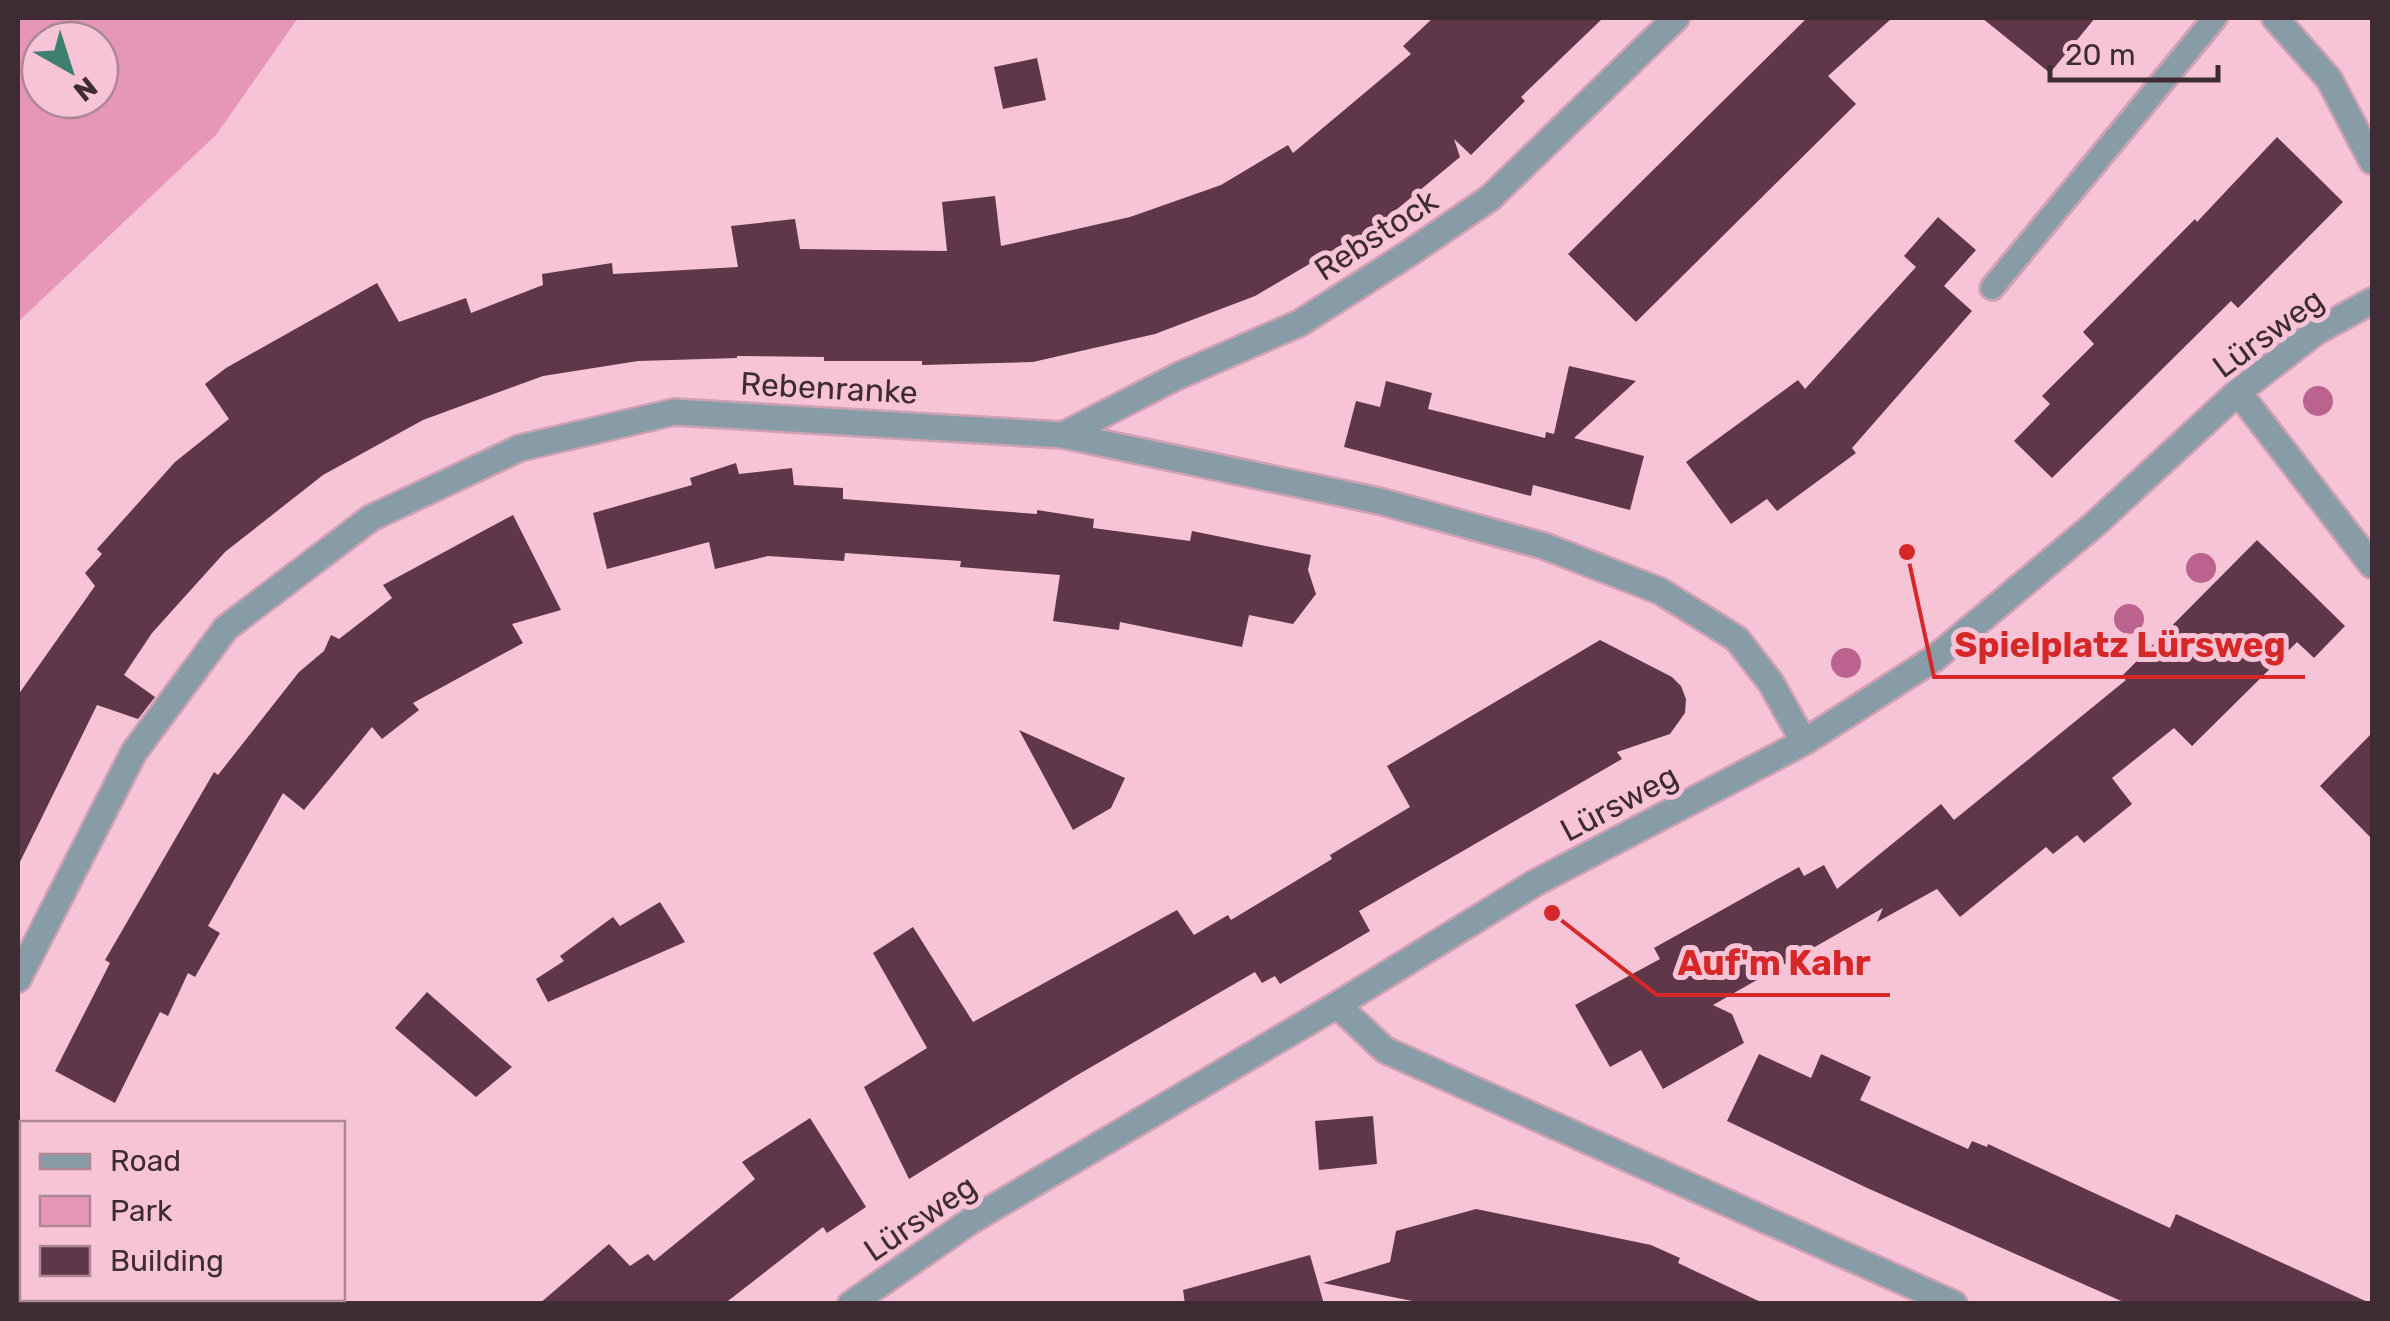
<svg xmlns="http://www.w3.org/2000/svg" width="2390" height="1321" font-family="Rubik,sans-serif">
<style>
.green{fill:#e697b7;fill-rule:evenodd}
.building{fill:#603748}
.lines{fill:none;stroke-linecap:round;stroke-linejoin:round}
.service-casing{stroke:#cfa2b3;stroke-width:28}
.minor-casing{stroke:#cfa2b3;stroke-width:30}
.service{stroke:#889ca8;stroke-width:22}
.minor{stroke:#889ca8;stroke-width:25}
.tree{fill:#bb628f}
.labels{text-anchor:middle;stroke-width:10;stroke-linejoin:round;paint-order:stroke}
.street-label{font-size:32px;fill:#3f2b33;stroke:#f7c4d7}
.leader{fill:none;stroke:#d62828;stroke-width:4}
.callout-dot{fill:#d62828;stroke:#f7c4d7;stroke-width:4}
.callout-label{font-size:35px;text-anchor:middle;font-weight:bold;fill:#d62828;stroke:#f7c4d7;stroke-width:10;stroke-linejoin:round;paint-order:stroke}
</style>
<rect width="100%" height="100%" fill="#f7c4d7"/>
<!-- green -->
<path class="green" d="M18 18H298L216 135 18 322ZM40 40H100V100H40Z"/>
<!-- building -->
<path class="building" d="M1433 18H1603L1521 97 1525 101 1471 155 1454 139 1460 157 1349 249 1345 243 1255 296 1155 334 1033 362 922 365V361H824V357L737 356V358L638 361 543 376 423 420 323 475 225 552 152 633 124 675 155 697 138 719 97 705 18 866V695L95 586 85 573 102 554 97 549 175 462 229 419 205 384 226 368 377 283 399 322 466 298 471 313 543 285 542 274 612 263 613 274 738 267 731 226 795 219 800 249 947 251 942 202 995 196 1001 246 1130 217 1221 185 1288 145 1293 153 1411 54 1403 46Z
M1807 18H1892L1828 76 1856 104 1636 322 1568 254Z
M1982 18H2095L2050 73Z
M1037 58 1046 100 1003 109 994 67Z
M2277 137 2343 202 2238 308 2231 301 2052 478 2014 441 2050 404 2042 396 2094 344 2083 332 2195 219 2197 222Z
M1938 217 1976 250 1944 286 1972 311 1852 448 1856 453 1777 511 1767 499 1731 524 1686 462 1798 380 1805 389 1916 267 1904 256Z
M1569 366 1636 381 1574 438 1644 456 1630 510 1533 485 1531 496 1344 447 1356 401 1380 407 1386 381 1432 393 1428 409 1545 438 1546 432 1554 434Z
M736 463 739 474 792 468 794 485 843 488V499L1037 514V510L1094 519 1093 528 1190 541 1192 531 1311 555 1308 570 1316 594 1293 624 1249 615 1242 647 1120 622 1119 630 1053 621 1060 575 960 567 961 561 845 553 844 561 768 556 715 569 709 542 607 569 593 513 692 485 690 478Z
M513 515 561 610 512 624 523 643 413 703 419 710 382 739 372 727 304 810 283 793 208 926 220 933 195 977 188 973 168 1016 160 1012 115 1103 55 1071 110 963 105 960 214 772 218 775 299 672 324 651 331 635 339 639 392 598 383 585Z
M2257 540 2345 626 2314 658 2297 642 2192 746 2174 728 2112 778 2132 804 2084 843 2077 835 2053 854 2046 847 1960 917 1937 889 1877 922 1883 908 1713 1005 1732 1014 1744 1043 1663 1089 1641 1050 1610 1067 1575 1005 1660 959 1654 948 1799 867 1804 876 1824 865 1837 889 1941 804 1954 820 2126 680 2122 676Z
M1600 640 1672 677 1681 686 1686 699 1685 713 1670 734 1617 752 1622 759 1359 911 1370 931 1280 984 1275 976 1262 983 1255 972 1074 1077 909 1179 864 1087 927 1048 873 953 913 927 973 1022 1177 910 1194 935 1228 915 1231 920 1332 859 1330 855 1410 807 1387 766Z
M1019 730 1125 778 1111 808 1073 830Z
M2372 733V839L2320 786Z
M660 902 685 942 548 1002 536 979 564 961 560 956 613 917 620 926Z
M427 992 512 1067 476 1097 395 1028Z
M1759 1054 1811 1078 1821 1054 1871 1077 1860 1100 1968 1149 1972 1141 1987 1147 1988 1144 2170 1228 2176 1214 2372 1304H2128L1865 1187 1727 1121Z
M1373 1116 1377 1164 1319 1170 1315 1121Z
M810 1118 866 1207 827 1233 823 1227 724 1304H539L609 1244 630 1266 648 1254 654 1261 755 1179 742 1162Z
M1476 1209 1651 1245 1680 1258 1678 1263 1765 1304H1427L1323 1283 1390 1262 1396 1231Z
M1310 1255 1324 1304H1185L1183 1290Z"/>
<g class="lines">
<defs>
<path id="service" d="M1992 288 2215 18"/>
<path id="minor" d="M2275 18 2329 79 2372 161
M2238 392 2372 565
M1063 435 1176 377 1300 323 1411 252 1490 198 1676 18
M18 979 134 752 226 628 371 518 520 448 674 412 1063 435 1379 501 1544 546 1660 591 1737 639 1771 683 1804 742
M1337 1005 1385 1050 1954 1304
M851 1304 972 1220 1337 1005 1535 883 1804 742 1935 658 2095 524 2238 392 2317 331 2372 301"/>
</defs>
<!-- service casing -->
<use href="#service" class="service-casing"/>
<!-- minor casing -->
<use href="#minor" class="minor-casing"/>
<!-- service -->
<use href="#service" class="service"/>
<!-- minor -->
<use href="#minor" class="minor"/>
</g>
<!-- trees -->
<g class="tree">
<circle cx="2318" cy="401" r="15"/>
<circle cx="2201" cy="568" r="15"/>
<circle cx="2129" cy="619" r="15"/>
<circle cx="1846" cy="663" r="15"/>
</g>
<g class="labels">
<!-- street labels -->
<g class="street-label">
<text transform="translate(1376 235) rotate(-33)" y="11">Rebstock</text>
<text transform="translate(2268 333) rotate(-36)" y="11">Lürsweg</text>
<text transform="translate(829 388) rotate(3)" y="11">Rebenranke</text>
<text transform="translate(1619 803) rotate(-28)" y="11">Lürsweg</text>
<text transform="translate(920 1218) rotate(-34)" y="11">Lürsweg</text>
</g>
</g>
<!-- callouts -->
<path class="leader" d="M1907 552L1934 677H2305M1552 913L1657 995H1890"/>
<g class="callout-dot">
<circle cx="1907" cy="552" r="10"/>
<circle cx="1552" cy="913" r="10"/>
</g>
<g class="callout-label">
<text x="2120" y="657">Spielplatz Lürsweg</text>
<text x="1774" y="975">Auf'm Kahr</text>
</g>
<!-- border -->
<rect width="2390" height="1321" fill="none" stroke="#3f2b33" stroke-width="40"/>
<!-- legend -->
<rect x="20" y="1121" width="325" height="180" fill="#f7c4d7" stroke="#ad8795" stroke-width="2.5"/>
<rect x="40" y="1154" width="50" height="15" fill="#889ca8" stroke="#ad8795" stroke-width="2.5"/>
<text x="110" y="1171" font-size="30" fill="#3f2b33">Road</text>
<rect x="40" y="1196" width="50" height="30" fill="#e697b7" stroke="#ad8795" stroke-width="2.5"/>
<text x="110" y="1221" font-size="30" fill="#3f2b33">Park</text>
<rect x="40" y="1246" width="50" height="30" fill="#603748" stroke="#ad8795" stroke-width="2.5"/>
<text x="110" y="1271" font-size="30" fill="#3f2b33">Building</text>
<!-- north arrow -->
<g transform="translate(70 70) rotate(141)"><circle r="48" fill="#f7c4d7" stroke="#ad8795" stroke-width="2.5"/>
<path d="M0-8L18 38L0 25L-18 38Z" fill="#3f7f6e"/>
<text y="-15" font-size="28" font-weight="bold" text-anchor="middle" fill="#3f2b33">N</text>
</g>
<!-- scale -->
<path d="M2050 65v15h168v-15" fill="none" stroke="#3f2b33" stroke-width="5"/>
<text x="2065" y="65" font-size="30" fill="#3f2b33" stroke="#f7c4d7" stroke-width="8" paint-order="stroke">20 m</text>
</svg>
